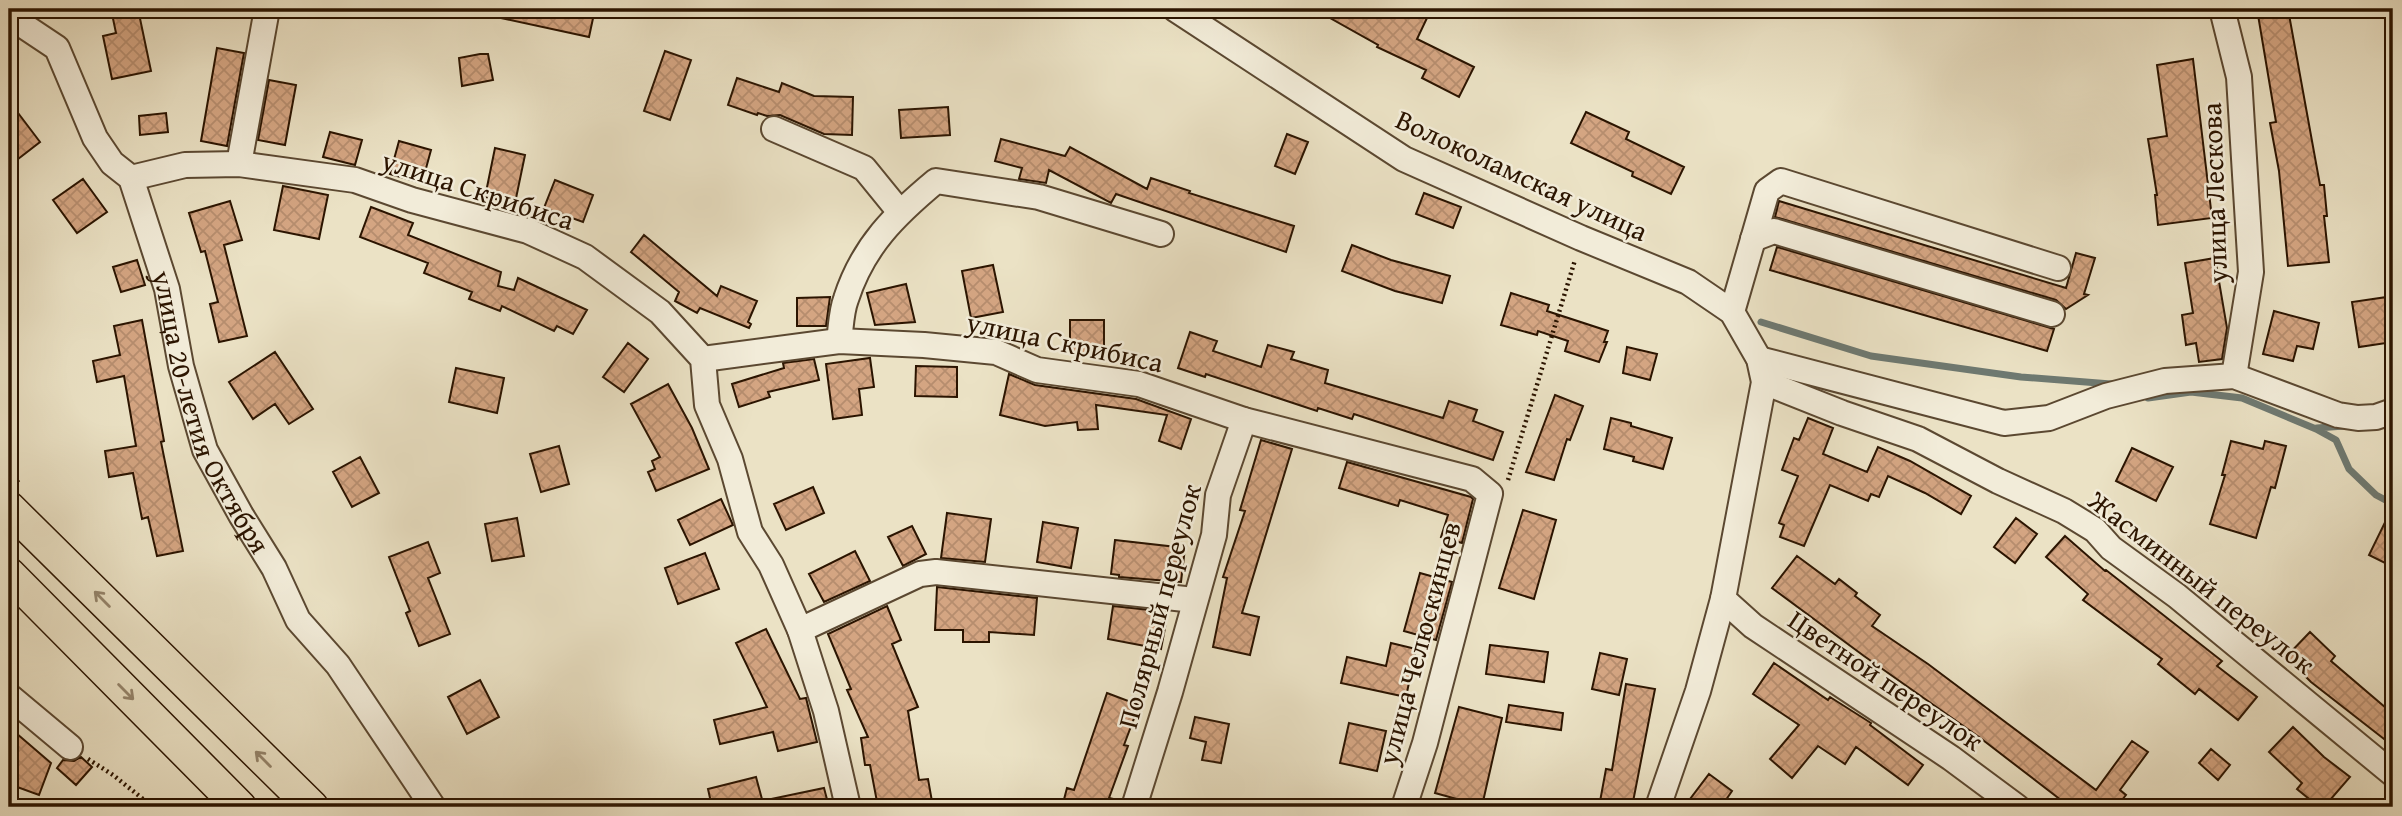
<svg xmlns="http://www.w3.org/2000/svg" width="2402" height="816" font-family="'Gentium Book Plus',serif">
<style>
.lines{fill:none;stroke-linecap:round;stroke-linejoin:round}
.stream{stroke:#6e7971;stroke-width:7}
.building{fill:url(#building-cross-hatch);stroke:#2b1400;stroke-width:2}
.minor-casing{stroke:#5b4831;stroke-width:28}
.major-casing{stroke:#2b1400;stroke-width:35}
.path{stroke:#2b1400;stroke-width:4.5;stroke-dasharray:2 3.5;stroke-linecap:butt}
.minor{stroke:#f2ecd9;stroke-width:24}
.major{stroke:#ebe2c5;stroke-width:32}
.oneway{stroke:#95856c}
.labels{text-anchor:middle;stroke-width:5;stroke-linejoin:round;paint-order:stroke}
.street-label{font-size:28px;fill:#2b1400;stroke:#f2ecd9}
</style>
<defs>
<pattern id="building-cross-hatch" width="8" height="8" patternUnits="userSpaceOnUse" patternTransform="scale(1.75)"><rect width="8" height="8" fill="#d4a582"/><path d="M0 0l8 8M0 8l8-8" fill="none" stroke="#b68d6e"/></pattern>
</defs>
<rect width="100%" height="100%" fill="#ebe2c5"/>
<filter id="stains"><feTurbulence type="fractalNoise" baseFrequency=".00286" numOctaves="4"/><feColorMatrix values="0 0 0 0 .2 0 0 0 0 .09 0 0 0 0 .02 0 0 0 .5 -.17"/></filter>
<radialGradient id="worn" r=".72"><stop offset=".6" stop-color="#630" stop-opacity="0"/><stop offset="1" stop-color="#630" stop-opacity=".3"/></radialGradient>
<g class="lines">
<!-- stream -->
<path class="stream" d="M1761 322 1871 356 2021 377 2111 384
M2148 398 2191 392 2242 398 2316 429 2336 440 2349 469 2376 495 2393 504
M2317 428 2344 426"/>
</g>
<!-- building -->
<path class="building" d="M111 9H138L151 71 112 79 103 36 116 33Z
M497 9H595L589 37 496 17Z
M1314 9H1406L1427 18 1417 39 1474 67 1459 97 1422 78 1426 70 1377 47 1378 45Z
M2257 9H2288L2320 185H2324L2327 216H2324L2329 262 2288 266 2279 171 2270 123 2276 122Z
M217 48 244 53 227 146 201 141Z
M665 51 691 60 670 120 644 111Z
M480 54H488L493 80 462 86 459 58Z
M2193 59 2212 218 2158 225 2155 195H2157L2148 139 2167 136 2157 65Z
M737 78 779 92 782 83 814 96 853 97 852 135 824 134 780 115 767 116 758 113 757 115 728 105Z
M269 80 296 85 285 145 258 140Z
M9 101 40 142 9 166Z
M948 107 950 135 901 138 899 110Z
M1586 112 1629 132 1626 139 1684 167 1671 194 1632 176 1633 172 1571 143Z
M166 113 168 132 140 135 139 116Z
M330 132 362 140 355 165 323 157Z
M1287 134 1308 142 1295 174 1275 166Z
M1001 139 1065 156 1070 147 1147 189 1151 178 1190 191 1189 193 1294 226 1286 252 1116 194 1111 203 1049 170 1046 183 1019 179 1022 168 995 161Z
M399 141 431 150 422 183 390 174Z
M495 148 525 155 515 203 485 197Z
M83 179 107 212 77 233 53 200Z
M555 180 593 195 583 222 544 208Z
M283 186 328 195 319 239 274 230Z
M1424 193 1461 207 1453 228 1416 214Z
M230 201 242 240 224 245 247 336 219 342 210 304 218 302 205 251 201 252 189 213Z
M1779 201 2066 288 2076 253 2095 258 2084 294 2088 295 2066 309 2056 300 1775 217Z
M371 207 413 223 408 235 501 272 498 286 514 290 518 278 587 310 573 334 557 326 554 331 502 306 500 311 469 299 472 292 424 273 428 263 360 237Z
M644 235 717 296 721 286 757 301 748 322 751 324 749 328 700 308 697 313 675 301 679 292 631 252Z
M1352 245 1391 260 1450 276 1442 303 1395 291 1342 271Z
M1777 247 2054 329 2047 351 1770 270Z
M2215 258 2227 328 2222 359 2199 362 2196 343 2186 345 2182 315 2193 313 2185 263Z
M137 260 145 285 121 292 113 267Z
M993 265 1003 312 971 318 962 271Z
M906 284 915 322 875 325 867 293Z
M1511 293 1549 305 1547 311 1608 331 1604 342H1607L1599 362 1565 351 1568 341 1538 331 1537 335 1501 325Z
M830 297 826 326H797V298Z
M2387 297 2393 342 2359 347 2352 302Z
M2274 311 2319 323 2313 349 2297 346 2293 361 2263 354Z
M142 320 164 441 161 442 183 551 157 556 148 517 142 519 133 473 109 477 105 451 136 446 124 376 97 382 93 361 120 355 114 326Z
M1070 320H1104V354H1070Z
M1190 332 1217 341 1213 351 1261 367 1268 345 1294 352 1291 359 1328 370 1325 383 1443 418 1449 401 1477 410 1473 421 1503 432 1493 460 1354 414 1352 419 1318 408 1317 411 1206 374 1205 377 1178 368Z
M628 343 648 359 624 392 603 377Z
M1627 347 1657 354 1650 380 1623 373Z
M275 352 313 409 289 424 275 404 253 419 229 382Z
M870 358 874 387 859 389 862 415 833 419 826 364Z
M814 359 819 380 768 392 770 397 739 407 732 384 784 368 783 363Z
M916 366 957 367V397L915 396Z
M456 368 504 378 497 413 449 402Z
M1009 374 1035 385 1136 399 1191 419 1181 449 1159 441 1167 415 1096 405 1098 429 1078 430 1077 422 1045 426 1000 415Z
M668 384 692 428 709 469 656 491 648 472 655 469 652 461 660 457 631 404Z
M1555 395 1583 406 1570 440 1567 439 1554 480 1526 472Z
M1611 418 1631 423V426L1672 438 1663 469 1633 461 1634 457 1604 449Z
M1808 418 1833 428 1823 454 1867 472 1878 447 1910 461 1971 496 1961 514 1925 493 1888 476 1879 497 1871 494 1868 501 1830 485 1804 546 1780 537 1784 525 1779 523 1798 476 1782 470 1794 438 1799 440Z
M1261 440 1292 449 1242 613 1259 617 1250 655 1213 647 1227 578 1223 577 1245 511 1240 510Z
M2231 441 2263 449 2265 441 2286 446 2275 488 2271 487 2256 538 2210 524 2225 475H2222Z
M559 446 569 484 541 492 530 454Z
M2132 448 2173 467 2156 501 2116 481Z
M360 457 379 493 352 507 333 472Z
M1347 462 1471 497 1473 499 1462 543 1441 537 1448 515 1400 500 1398 506 1339 488Z
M813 487 824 513 786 530 774 504Z
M721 499 733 525 690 545 678 520Z
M2393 506V567L2369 555Z
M1523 510 1556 520 1534 599 1499 588Z
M947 513 991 519 985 562 941 558Z
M517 518 524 556 492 561 485 524Z
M2016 518 2037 534 2015 563 1994 547Z
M1043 522 1078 528 1071 568 1037 562Z
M912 526 926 554 903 566 888 537Z
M2065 536 2105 571 2106 570 2222 661 2217 666 2257 697 2238 720 2199 689 2195 694 2158 664 2162 659 2083 600 2088 594 2046 557Z
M1115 540 1185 548 1181 582 1119 577V575L1111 574Z
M428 542 440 573 428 578 450 634 419 646 406 613 410 611 389 557Z
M855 551 870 581 824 602 809 574Z
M705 553 719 589 678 604 665 568Z
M1797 556 1835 584 1839 579 1857 593 1855 596 1880 615 1872 626 1928 664 2096 790 2132 741 2148 752 2120 790 2126 795 2118 805 2120 807H2070L1979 737 1864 656 1772 588Z
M1420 573 1452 582 1436 640 1404 631Z
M937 587 1037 598 1034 635 989 632V642H963V630H935Z
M887 606 901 640 892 644 918 707 908 711 919 780 928 779 933 807H878L870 765H865L861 738 868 737 847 690 851 689 828 634Z
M1113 606 1168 612 1161 649 1108 639Z
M766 629 800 699 806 698 817 742 778 751 773 732 720 744 714 720 767 707 736 643Z
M2310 632 2335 656 2331 661 2393 714V746L2311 682 2286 657Z
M1391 643 1416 649 1406 697 1341 683 1347 657 1386 666Z
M1490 645 1548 652 1544 682 1486 674Z
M1600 653 1627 659 1619 695 1592 689Z
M1774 663 1828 700 1830 697 1871 723 1870 725 1923 765 1908 785 1856 747 1845 764 1818 746 1792 778 1770 759 1799 725 1753 694Z
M480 680 499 717 467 734 448 697Z
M1626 684 1655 689 1632 807H1599L1606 769 1612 770Z
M1107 693 1139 705 1124 745 1128 746 1109 798 1118 800 1117 807H1062L1067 788 1074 790Z
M1509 705 1563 713 1561 730 1506 722Z
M1459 707 1502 718 1482 806 1435 793Z
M1195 717 1229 724 1221 763 1202 760 1206 742 1190 738Z
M1349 723 1386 731 1377 771 1340 763Z
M9 727 51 763 39 795 9 784Z
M2293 727 2324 757 2350 777 2324 807H2319L2297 789 2302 783 2269 752Z
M2211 749 2230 765 2218 780 2199 763Z
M81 757 92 767 76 785 57 768 63 760 74 761Z
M1709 774 1732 791 1721 807H1684Z
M756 777 763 803 746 807H712L708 789Z
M824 788 829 807H772L771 799Z"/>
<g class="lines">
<defs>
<g id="minor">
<path d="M1175 9 1404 159 1581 238 1688 282 1732 312 1759 359 1764 382 1723 599 1698 691 1658 807"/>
<path d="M2222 9 2239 77 2251 272 2234 376"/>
<path id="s1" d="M9 16 57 48 95 138 112 163 131 178 167 289 181 366 205 450 241 515 274 568 298 620 338 665 433 807"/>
<path d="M774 129 864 168 899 211"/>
<path d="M239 164 267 9"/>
<path d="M131 178 185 165 239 164 355 180 412 200 528 231 585 257 660 312 703 359 707 405 730 459 750 532 771 565 800 630 826 711 848 807"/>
<path d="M1753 239 1774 231 2052 314"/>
<path d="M1732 312 1767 191 1781 181 2058 268"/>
<path d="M839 341C841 328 841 312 846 299 863 246 895 215 936 181L1039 197 1161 234"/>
<path d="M703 359 839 341 924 345 996 352 1037 370 1139 384 1244 420 1472 479 1490 494 1425 743 1404 807"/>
<path d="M1759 359 2004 423 2049 418 2106 396 2165 381 2234 376 2338 415 2358 418 2376 417 2393 411"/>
<path d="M1764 382 1842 413 1918 439 1998 481 2064 511 2095 530 2111 548 2177 596 2393 774"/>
<path d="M1723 599 1753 626 1951 758 2017 807"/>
<path d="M800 630 920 574 936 572 1194 600"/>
<path d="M9 696 70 747"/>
<path d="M1134 807 1170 692 1214 535 1218 495 1244 420"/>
</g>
<path id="major" d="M9 508 312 807
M9 574 240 807"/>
</defs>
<!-- minor casing -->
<use href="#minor" class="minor-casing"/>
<!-- major casing -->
<use href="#major" class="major-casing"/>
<!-- path -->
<path class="path" d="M9 474 19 483
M1508 480 1575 260
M88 759 113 775 153 807"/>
<!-- minor -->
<use href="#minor" class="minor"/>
<!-- major -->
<use href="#major" class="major"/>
</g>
<!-- one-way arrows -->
<defs><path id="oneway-shaft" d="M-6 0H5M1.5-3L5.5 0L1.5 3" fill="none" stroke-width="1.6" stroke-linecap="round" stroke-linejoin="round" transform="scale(1.75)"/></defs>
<g class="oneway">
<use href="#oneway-shaft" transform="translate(102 599) rotate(-135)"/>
<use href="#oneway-shaft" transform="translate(126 692) rotate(45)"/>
<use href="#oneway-shaft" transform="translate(263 759) rotate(-135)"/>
</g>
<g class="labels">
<!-- street labels -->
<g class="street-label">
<text transform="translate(1522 175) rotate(25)" y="10">Волоколамская улица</text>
<text transform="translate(478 190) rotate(18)" y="10">улица Скрибиса</text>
<text transform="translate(2214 193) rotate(-92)" y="10">улица Лескова</text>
<text transform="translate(1065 342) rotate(12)" y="10">улица Скрибиса</text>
<text dy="10" stroke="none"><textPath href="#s1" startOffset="458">улица 20-летия Октября</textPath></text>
<text transform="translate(2202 582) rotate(38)" y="10">Жасминный переулок</text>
<text transform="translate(1159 606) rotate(-75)" y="10">Полярный переулок</text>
<text transform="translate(1419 643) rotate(-75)" y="10">улица Челюскинцев</text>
<text transform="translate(1886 680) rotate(34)" y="10">Цветной переулок</text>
</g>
</g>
<!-- margin -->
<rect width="2402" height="816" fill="none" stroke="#ebe2c5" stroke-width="35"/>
<rect x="10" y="10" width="2381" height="795" fill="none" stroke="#2b1400" stroke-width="3.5"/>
<rect x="18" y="18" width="2367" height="781" fill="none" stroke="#2b1400" stroke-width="2"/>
<rect width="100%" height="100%" filter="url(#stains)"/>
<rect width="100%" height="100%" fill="url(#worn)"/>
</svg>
